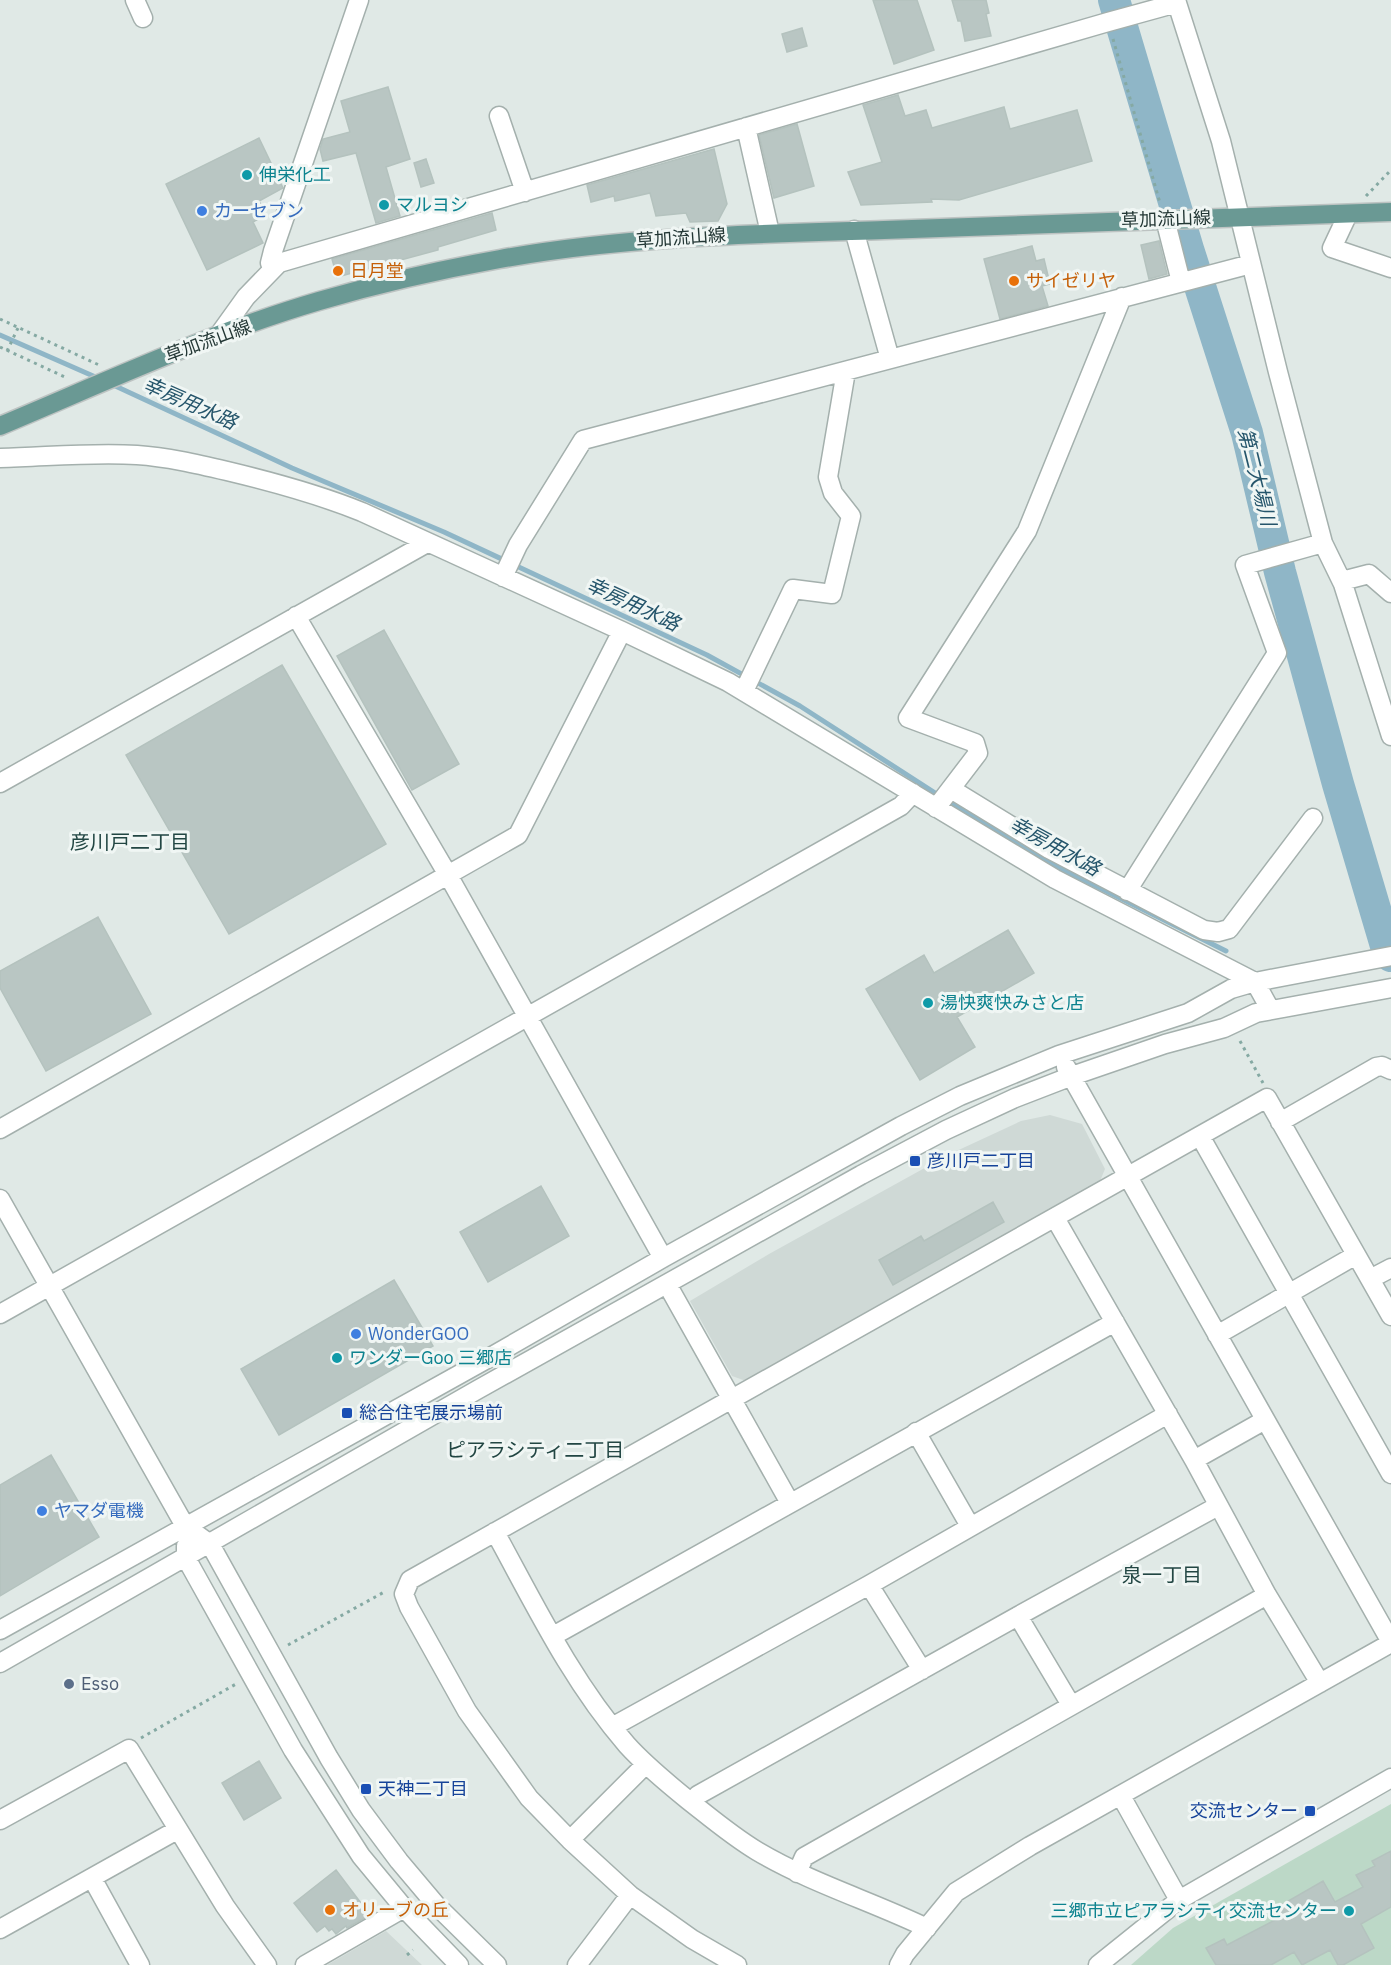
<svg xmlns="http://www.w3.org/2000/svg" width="1391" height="1965" font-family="'IBM Plex Sans','Noto Sans JP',sans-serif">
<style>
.built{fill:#cfd9d6}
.green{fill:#bcd8c7}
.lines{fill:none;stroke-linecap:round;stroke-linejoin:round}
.stream{stroke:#8fb6c7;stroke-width:5}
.river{stroke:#8fb6c7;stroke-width:32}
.building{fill:#b9c6c3;stroke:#b4c2be;stroke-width:1.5}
.minor-casing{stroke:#a4b0ad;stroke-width:21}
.major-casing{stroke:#bdc3c2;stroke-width:21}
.path{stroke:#85a9a3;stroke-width:3;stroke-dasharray:3 4.5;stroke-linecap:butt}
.minor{stroke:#fff;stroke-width:18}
.major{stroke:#6a9994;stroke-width:18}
.culture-dot{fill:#0f9aa8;stroke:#f0f6f4;stroke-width:2}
.shop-dot{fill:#3f7fe0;stroke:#f0f6f4;stroke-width:2}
.food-dot{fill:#e8710a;stroke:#f0f6f4;stroke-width:2}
.transit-dot{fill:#1a4fb4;stroke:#f0f6f4;stroke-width:2}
.service-dot{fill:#5c6f8a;stroke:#f0f6f4;stroke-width:2}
.labels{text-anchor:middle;stroke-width:6;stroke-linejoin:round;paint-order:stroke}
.culture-label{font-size:18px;fill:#0d838f;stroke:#f0f6f4;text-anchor:start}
.shop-label{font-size:18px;fill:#366cbe;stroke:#f0f6f4;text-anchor:start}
.street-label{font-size:18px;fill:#233735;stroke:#f0f6f4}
.food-label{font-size:18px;fill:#c56008;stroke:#f0f6f4;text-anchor:start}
.transit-label{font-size:18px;fill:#164399;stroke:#f0f6f4;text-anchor:start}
.service-label{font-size:18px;fill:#4e5e75;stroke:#f0f6f4;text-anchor:start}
.water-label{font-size:20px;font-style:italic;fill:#25556b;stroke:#f0f6f4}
.neighbourhood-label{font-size:20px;fill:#224643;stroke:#f0f6f4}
</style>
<rect width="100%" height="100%" fill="#e0e9e6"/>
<!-- built -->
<path class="built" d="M1050 1115 1082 1124 1105 1169 1100 1181 746 1381 732 1376 690 1301 769 1254 950 1154 1021 1121Z
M386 1931 422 1965H327Z"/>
<!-- green -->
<path class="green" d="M1391 1804V1965H1131L1173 1928Z"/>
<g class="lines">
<!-- stream -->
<path class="stream" d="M0 335 100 379
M111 384 292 468 444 532 707 655 800 706 960 809 1046 861 1226 951"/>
<!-- river -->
<path class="river" d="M1114 0 1188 249 1247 433 1280 572 1338 784 1386 946 1391 956"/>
</g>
<!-- building -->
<path class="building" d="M873 0H917L934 50 894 64Z
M952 0H986L989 13 986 14 991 36 965 41 961 21H958Z
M802 28 807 46 787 52 782 34Z
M388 87 410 159 386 167 400 216 376 223 356 153 323 161 320 149 323 139 350 132 341 101Z
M898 95 905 116 926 110 932 128 1004 107 1010 129 1077 110 1092 161 959 200 931 199 932 202 861 205 848 172 882 162 863 105Z
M797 124 814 186 774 198 759 135Z
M259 138 283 188 259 201 266 215 253 222 263 243 207 270 166 184Z
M714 149 727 204 718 221 690 222 686 213 656 216 650 193 615 201 614 196 591 202 587 185Z
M426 159 434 183 421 187 414 163Z
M492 213 496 230 438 247V250L337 277 332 259Z
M1159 241 1167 274 1149 279 1141 245Z
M1032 246 1036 261 1044 259 1050 284 1042 286 1048 306 1000 319 984 259Z
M384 630 459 764 412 790 337 656Z
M282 665 386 844 229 934 126 755Z
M98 917 151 1014 46 1071 0 988V971Z
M1008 930 1034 973 957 1017 975 1047 920 1080 866 989 924 955 934 973Z
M541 1186 569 1236 488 1282 460 1232Z
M993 1202 1004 1222 893 1285 879 1260 921 1236 924 1241Z
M394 1280 433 1346 279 1435 241 1369Z
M51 1455 99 1537 0 1596V1485Z
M259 1761 281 1798 244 1820 222 1783Z
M1391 1851V1907L1361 1924 1374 1948 1343 1965H1338L1330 1950 1302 1965 1294 1952 1271 1965H1216L1206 1948 1224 1939 1227 1945 1281 1917 1276 1908 1323 1881 1335 1902 1363 1887 1356 1875 1375 1866 1372 1861Z
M336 1870 370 1915 347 1928 346 1926 336 1934 332 1929 329 1931 325 1926 317 1932 294 1903Z"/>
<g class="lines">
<defs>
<path id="minor" d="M135 0 143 18
M1176 0 1221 141 1278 372 1323 543 1343 584 1391 736
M499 116 525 192
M746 127 770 233
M1348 214 1332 248 1391 268
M1165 219 1181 282
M854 230 890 359
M273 269 270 263 273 251 359 0
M218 336 246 297 279 263 1108 22 1177 3
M0 458C46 457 91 452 137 455 167 457 197 464 227 471 273 482 318 494 362 512L622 631 728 682 1055 879 1255 982 1270 1009
M503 577 518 545 583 440 1251 264
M1342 581 1369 574 1391 593
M296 616 448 875 663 1258
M744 691 793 589 832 594 851 516 833 493 828 477 846 371
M0 783 427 543
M951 789 1049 849 1204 930 1218 932 1229 929 1313 818
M936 808 978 753 975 743 908 718 1027 531 1122 297
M1127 891 1277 653 1245 565 1323 543
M1066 1067 1391 1642
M1280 1122 1376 1067 1382 1066 1391 1070
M0 1129 518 835 622 631
M1200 1136 1391 1474
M0 1199 185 1526 210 1544 329 1758 361 1810 399 1861 437 1906 497 1965
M1055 1218 1194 1460 1267 1595 1320 1683
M1370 1279 1391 1268
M667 1284 790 1503
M0 1314 901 806 913 793
M1217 1335 1356 1255
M916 1432 970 1526
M1194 1460 1265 1420
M495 1532C535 1605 572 1682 627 1745 645 1765 667 1783 688 1800 711 1818 732 1836 757 1851 811 1883 871 1901 927 1928
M186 1546V1558L293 1750 361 1856 404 1908 459 1965
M869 1585 922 1670
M1018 1616 1071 1705
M0 1630 487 1359 663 1258 901 1126 960 1096 1059 1055 1188 1013 1231 989 1255 982 1391 956
M553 1636 1115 1322
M0 1663 477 1390 861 1175 946 1130 1015 1098 1072 1076 1165 1044 1224 1028 1256 1013 1391 988
M612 1727 869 1585 1168 1414
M1121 1796 1179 1900
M692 1803 698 1795 1018 1616 1218 1506
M0 1820 129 1749 225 1906 267 1965
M570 1840 646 1764
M797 1873 804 1857 1267 1595
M92 1878 140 1965
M0 1929 177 1830
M305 1965 404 1908
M577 1965 630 1895
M737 1965 692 1939 630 1895 570 1840 529 1798 467 1711 409 1607 404 1594 410 1580 1267 1098 1391 1316
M899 1965 905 1954 956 1892 1030 1846 1391 1643
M1098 1965 1179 1900 1391 1778"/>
<path id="major" d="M0 426C105 382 210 333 319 301 378 284 439 270 500 259 627 236 755 234 884 230 1053 224 1222 218 1391 212"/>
</defs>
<!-- minor casing -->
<use href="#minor" class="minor-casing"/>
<!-- major casing -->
<use href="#major" class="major-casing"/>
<!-- path -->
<path class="path" d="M1113 39 1160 203
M1366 196 1391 170
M0 319 99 365
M0 347 67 378
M7 351 18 328
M1240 1041 1263 1083
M288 1645 386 1591
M141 1738 236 1684
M407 1955 413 1950"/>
<!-- minor -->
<use href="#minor" class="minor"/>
<!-- major -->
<use href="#major" class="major"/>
</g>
<!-- markers -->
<g class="culture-dot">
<circle cx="247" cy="175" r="6"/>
<circle cx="384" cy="205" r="6"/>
<circle cx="928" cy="1003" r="6"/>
<circle cx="337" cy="1358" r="6"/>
<circle cx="1349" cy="1911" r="6"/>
</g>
<g class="shop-dot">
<circle cx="202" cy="211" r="6"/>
<circle cx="356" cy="1334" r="6"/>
<circle cx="42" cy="1511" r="6"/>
</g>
<g class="food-dot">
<circle cx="338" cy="271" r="6"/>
<circle cx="1014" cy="281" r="6"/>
<circle cx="330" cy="1910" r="6"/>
</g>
<g class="transit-dot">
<rect x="909" y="1155" width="12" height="12" rx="3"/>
<rect x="341" y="1407" width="12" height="12" rx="3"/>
<rect x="360" y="1783" width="12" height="12" rx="3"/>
<rect x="1304" y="1805" width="12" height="12" rx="3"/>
</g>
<circle class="service-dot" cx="69" cy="1684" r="6"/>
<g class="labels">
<!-- culture labels -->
<g class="culture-label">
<text x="259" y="181">伸栄化工</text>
<text x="396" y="211">マルヨシ</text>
<text x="940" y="1009">湯快爽快みさと店</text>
<text x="349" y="1364">ワンダーGoo 三郷店</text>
<text x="1337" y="1917" text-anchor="end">三郷市立ピアラシティ交流センター</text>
</g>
<!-- shop labels -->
<g class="shop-label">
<text x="214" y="217">カーセブン</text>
<text x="368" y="1340">WonderGOO</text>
<text x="54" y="1517">ヤマダ電機</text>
</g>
<!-- street labels -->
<g class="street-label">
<text transform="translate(1166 219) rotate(-2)" y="6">草加流山線</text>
<text transform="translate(681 238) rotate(-4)" y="6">草加流山線</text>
<text transform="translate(208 341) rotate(-20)" y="6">草加流山線</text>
</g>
<!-- food labels -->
<g class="food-label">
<text x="350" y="277">日月堂</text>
<text x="1026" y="287">サイゼリヤ</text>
<text x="342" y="1916">オリーブの丘</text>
</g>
<!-- transit labels -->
<g class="transit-label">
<text x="927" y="1167">彦川戸二丁目</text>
<text x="359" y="1419">総合住宅展示場前</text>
<text x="378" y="1795">天神二丁目</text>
<text x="1298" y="1817" text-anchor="end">交流センター</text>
</g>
<!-- service labels -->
<g class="service-label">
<text x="81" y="1690">Esso</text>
</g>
<!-- water labels -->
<g class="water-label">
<text transform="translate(190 403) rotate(24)" y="7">幸房用水路</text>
<text transform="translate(1257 477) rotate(76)" y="7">第二大場川</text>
<text transform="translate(633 604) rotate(25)" y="7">幸房用水路</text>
<text transform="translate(1055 846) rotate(29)" y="7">幸房用水路</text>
</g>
<!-- neighbourhood labels -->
<g class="neighbourhood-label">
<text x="130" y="849">彦川戸二丁目</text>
<text x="535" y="1457">ピアラシティ二丁目</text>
<text x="1162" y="1582">泉一丁目</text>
</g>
</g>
</svg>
